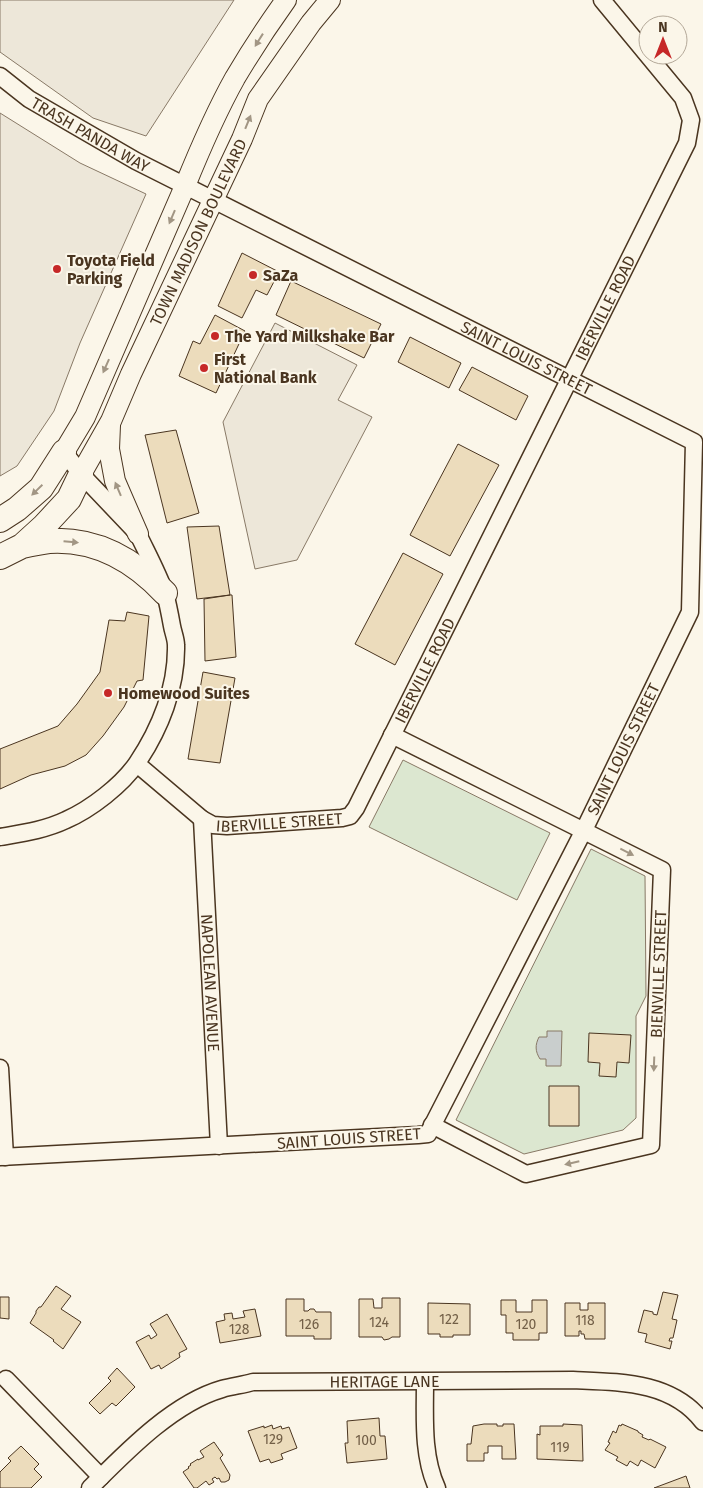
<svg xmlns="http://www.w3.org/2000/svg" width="703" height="1488" font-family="'Fira Sans',sans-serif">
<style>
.green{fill:#dce7d0;stroke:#887966}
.parking{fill:#ede7d9;stroke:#887966}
.water{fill:#c9cecd;stroke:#887966}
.building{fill:#ecdcbc;stroke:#4a3520}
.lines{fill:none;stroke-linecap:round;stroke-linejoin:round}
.minor-casing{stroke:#4a3520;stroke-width:19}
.major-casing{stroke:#4a3520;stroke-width:22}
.highway-casing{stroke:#4a3520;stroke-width:26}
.minor{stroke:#fbf6e9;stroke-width:16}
.major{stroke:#fbf6e9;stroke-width:20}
.highway{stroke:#fbf6e9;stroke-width:24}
.oneway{fill:#a29684}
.poi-dot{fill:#c62828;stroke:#fbf6e9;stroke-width:2}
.labels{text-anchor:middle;stroke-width:4;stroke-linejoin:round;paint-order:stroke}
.number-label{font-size:14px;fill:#725f47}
.street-label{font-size:16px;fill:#4a3520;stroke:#fbf6e9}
.poi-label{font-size:16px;font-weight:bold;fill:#4a3520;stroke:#fbf6e9;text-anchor:start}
</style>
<rect width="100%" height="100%" fill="#fbf6e9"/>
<!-- green -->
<path class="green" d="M403 760 550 833 517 900 369 827Z
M591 849 645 876 646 996 636 1016V1118L623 1130 524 1154 456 1120Z"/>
<!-- parking -->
<path class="parking" d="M0 0H234L146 136 93 118 0 52Z
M0 113 80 163 146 194 80 343 54 411 17 466 0 476Z
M275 323 357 365 338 400 372 417 297 560 255 569 223 422Z"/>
<!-- water -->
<path class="water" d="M547 1031H562L561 1066H546V1059H540C535 1051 535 1045 539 1037H547Z"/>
<!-- building -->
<path class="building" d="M242 253 279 272 267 295 256 290 242 318 218 306Z
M291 281 381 324 364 358 276 315Z
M215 315 245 331 216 393 179 376 193 341 200 344Z
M410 337 461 363 449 388 398 362Z
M472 367 528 396 516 420 459 390Z
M176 430 199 513 167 523 145 435Z
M458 444 499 465 450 556 410 535Z
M219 526 230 595 197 599 187 527Z
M403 553 443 574 395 665 355 644Z
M230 595H232L236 657 205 661 204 599Z
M127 612 149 616 143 680 137 681 124 707 103 736 86 755 65 766 31 775 0 789V749L58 726 77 704 100 672 109 620 125 621Z
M203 672 235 678 220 763 188 759Z
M589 1033 631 1035 629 1063 617 1062 616 1077 599 1076 600 1063 588 1062Z
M549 1086H579V1126H549Z
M56 1286 71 1296 61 1309 81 1322 63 1349 53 1341 54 1340 30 1323 36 1313V1311L39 1307H41Z
M663 1292 678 1295 672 1319 677 1320 673 1338H670L669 1341H672L670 1349 645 1342 647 1334 638 1332 644 1310 653 1312V1314L657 1315Z
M0 1297H9V1319L0 1318Z
M382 1298H400V1337H392L389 1339 384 1340 382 1337H359V1299H373L374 1308H382Z
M286 1299H304V1311H308L310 1309H314L316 1312H331V1339H314V1336H286Z
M501 1300H516V1312H532V1300H547V1333H539V1340H513V1333H506V1315H501Z
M428 1303 470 1304V1335H453V1337H440V1334H428Z
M565 1303H580V1310H588V1303H605V1339H585L584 1334H581V1331H579V1336H565Z
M255 1309 261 1336 220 1343 216 1322 225 1320 224 1314 232 1313 233 1319 245 1317 243 1311Z
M167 1314 187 1349 179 1353 180 1357 161 1369 159 1365 151 1369 136 1342 149 1335 151 1339 157 1335 150 1324Z
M117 1368 135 1387 116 1406 112 1403 100 1414 89 1403 111 1381 108 1378Z
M379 1418 380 1436H385L387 1459 347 1463 345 1443H348L347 1421Z
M484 1424H497V1426H503V1424H514L516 1459H502V1446H488V1453H484V1461H467V1444H471L473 1426Z
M563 1424 582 1425 583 1461 537 1459V1434L540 1435V1426H563Z
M622 1424 638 1431V1432L643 1435 642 1437 649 1440 650 1439 666 1447 655 1468 641 1460 638 1466 630 1461 627 1466 616 1460 618 1457 605 1450 610 1443 608 1442 613 1431 616 1433 619 1425 621 1426Z
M272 1425 273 1429 281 1426 282 1429 289 1427 297 1448 281 1454 283 1459 271 1463 269 1459 260 1462 248 1431 264 1426V1428Z
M214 1442 223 1455 220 1458 230 1475 229 1480 225 1482H221L219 1478 217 1479 215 1477 212 1479 214 1482 209 1485 206 1481 197 1488H194L183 1472 189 1468 188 1467 191 1465 190 1464 198 1459V1460L204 1457 200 1451Z
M21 1446 39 1464 34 1469 42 1477 31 1488H0V1472L11 1461 8 1458Z
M686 1476 690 1488H654Z"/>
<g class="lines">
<defs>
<g id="minor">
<path id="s1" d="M0 76 29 99 136 161 694 442 690 612 584 830 428 1134 418 1135 0 1157"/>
<path d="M392 735 662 870 651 1145 526 1174 432 1125"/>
<path id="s2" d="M137 764 202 819 213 825 227 826 342 818 350 816 356 808 687 143 691 120 683 98 602 0"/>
<path id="s3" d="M202 819 219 1146"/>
<path d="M0 837C23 833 45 830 66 820 91 809 122 785 137 763 160 729 177 687 176 645 176 639 173 632 172 626 170 615 168 604 165 593 158 573 147 553 138 534L81 474 64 452"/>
<path d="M0 1068 5 1157"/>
<path d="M6 1379 101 1477"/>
<path d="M425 1382C425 1417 422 1455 437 1488"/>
<path id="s4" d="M90 1488C126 1452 173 1403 222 1389 232 1386 243 1385 253 1382L573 1380C619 1382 672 1381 703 1422"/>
</g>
<g id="major">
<path d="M110 425 109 449 115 481 138 534"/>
<path d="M64 452 85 417 185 186C200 149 216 112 235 78 251 51 268 25 286 0"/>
<path id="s5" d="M81 474 111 421 131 374 242 139 258 99 311 23 330 0"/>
</g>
<path id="highway" d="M0 520 17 509 41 488 64 452
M22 546C31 544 40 542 49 541 95 538 134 560 165 593
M0 557 22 546 44 526 69 499 81 474"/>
</defs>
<!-- minor casing -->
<use href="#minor" class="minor-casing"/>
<!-- major casing -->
<use href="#major" class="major-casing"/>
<!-- highway casing -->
<use href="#highway" class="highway-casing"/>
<!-- minor -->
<use href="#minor" class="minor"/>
<!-- major -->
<use href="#major" class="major"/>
<!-- highway -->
<use href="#highway" class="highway"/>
</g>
<!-- one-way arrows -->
<defs><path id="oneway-solid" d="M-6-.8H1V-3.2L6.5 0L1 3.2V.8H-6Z" transform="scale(1.25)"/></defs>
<g class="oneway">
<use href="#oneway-solid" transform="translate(259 40) rotate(122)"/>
<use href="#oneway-solid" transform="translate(248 122) rotate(-68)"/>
<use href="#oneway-solid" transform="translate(172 217) rotate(113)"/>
<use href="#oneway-solid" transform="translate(106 366) rotate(114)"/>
<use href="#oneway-solid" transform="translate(118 489) rotate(-113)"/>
<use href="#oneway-solid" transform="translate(37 490) rotate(136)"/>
<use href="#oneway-solid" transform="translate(71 542) rotate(5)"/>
<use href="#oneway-solid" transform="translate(627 852) rotate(27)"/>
<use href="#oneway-solid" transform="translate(654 1064) rotate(92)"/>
<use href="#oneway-solid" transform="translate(572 1163) rotate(167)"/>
</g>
<!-- markers -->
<g class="poi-dot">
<circle cx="57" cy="269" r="5"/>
<circle cx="253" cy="275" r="5"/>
<circle cx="215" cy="336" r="5"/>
<circle cx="204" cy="368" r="5"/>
<circle cx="108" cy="693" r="5"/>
</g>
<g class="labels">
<!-- number labels -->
<g class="number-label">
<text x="449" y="1324">122</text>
<text x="585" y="1325">118</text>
<text x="379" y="1327">124</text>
<text x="309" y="1329">126</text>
<text x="526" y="1329">120</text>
<text x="239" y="1334">128</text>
<text x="273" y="1444">129</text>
<text x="366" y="1445">100</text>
<text x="560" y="1452">119</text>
</g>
<!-- street labels -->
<g class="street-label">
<text dy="6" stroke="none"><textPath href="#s1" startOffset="108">TRASH PANDA WAY</textPath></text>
<text dy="6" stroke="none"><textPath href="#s5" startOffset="269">TOWN MADISON BOULEVARD</textPath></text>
<text dy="6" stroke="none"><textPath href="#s2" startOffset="804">IBERVILLE ROAD</textPath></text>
<text dy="6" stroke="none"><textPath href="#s1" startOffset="598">SAINT LOUIS STREET</textPath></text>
<text dy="6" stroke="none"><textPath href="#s2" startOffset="399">IBERVILLE ROAD</textPath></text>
<text transform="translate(623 749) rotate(-64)" y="6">SAINT LOUIS STREET</text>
<text dy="6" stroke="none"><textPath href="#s2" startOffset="164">IBERVILLE STREET</textPath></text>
<text transform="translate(658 974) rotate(-88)" y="6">BIENVILLE STREET</text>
<text dy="6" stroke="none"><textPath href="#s3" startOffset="164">NAPOLEAN AVENUE</textPath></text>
<text transform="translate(349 1138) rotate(-4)" y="6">SAINT LOUIS STREET</text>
<text dy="6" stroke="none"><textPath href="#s4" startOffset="330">HERITAGE LANE</textPath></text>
</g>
<!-- poi labels -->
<g class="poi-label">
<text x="67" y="266">Toyota Field<tspan x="67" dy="18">Parking</tspan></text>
<text x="263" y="281">SaZa</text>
<text x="225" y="342">The Yard Milkshake Bar</text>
<text x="214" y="365">First<tspan x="214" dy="18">National Bank</tspan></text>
<text x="118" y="699">Homewood Suites</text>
</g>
</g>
<!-- north arrow -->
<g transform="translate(663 40)"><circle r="24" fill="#fbf6e9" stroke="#b4a999"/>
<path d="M0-4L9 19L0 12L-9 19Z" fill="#c62828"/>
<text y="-8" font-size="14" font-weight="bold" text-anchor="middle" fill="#4a3520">N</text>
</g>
</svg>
